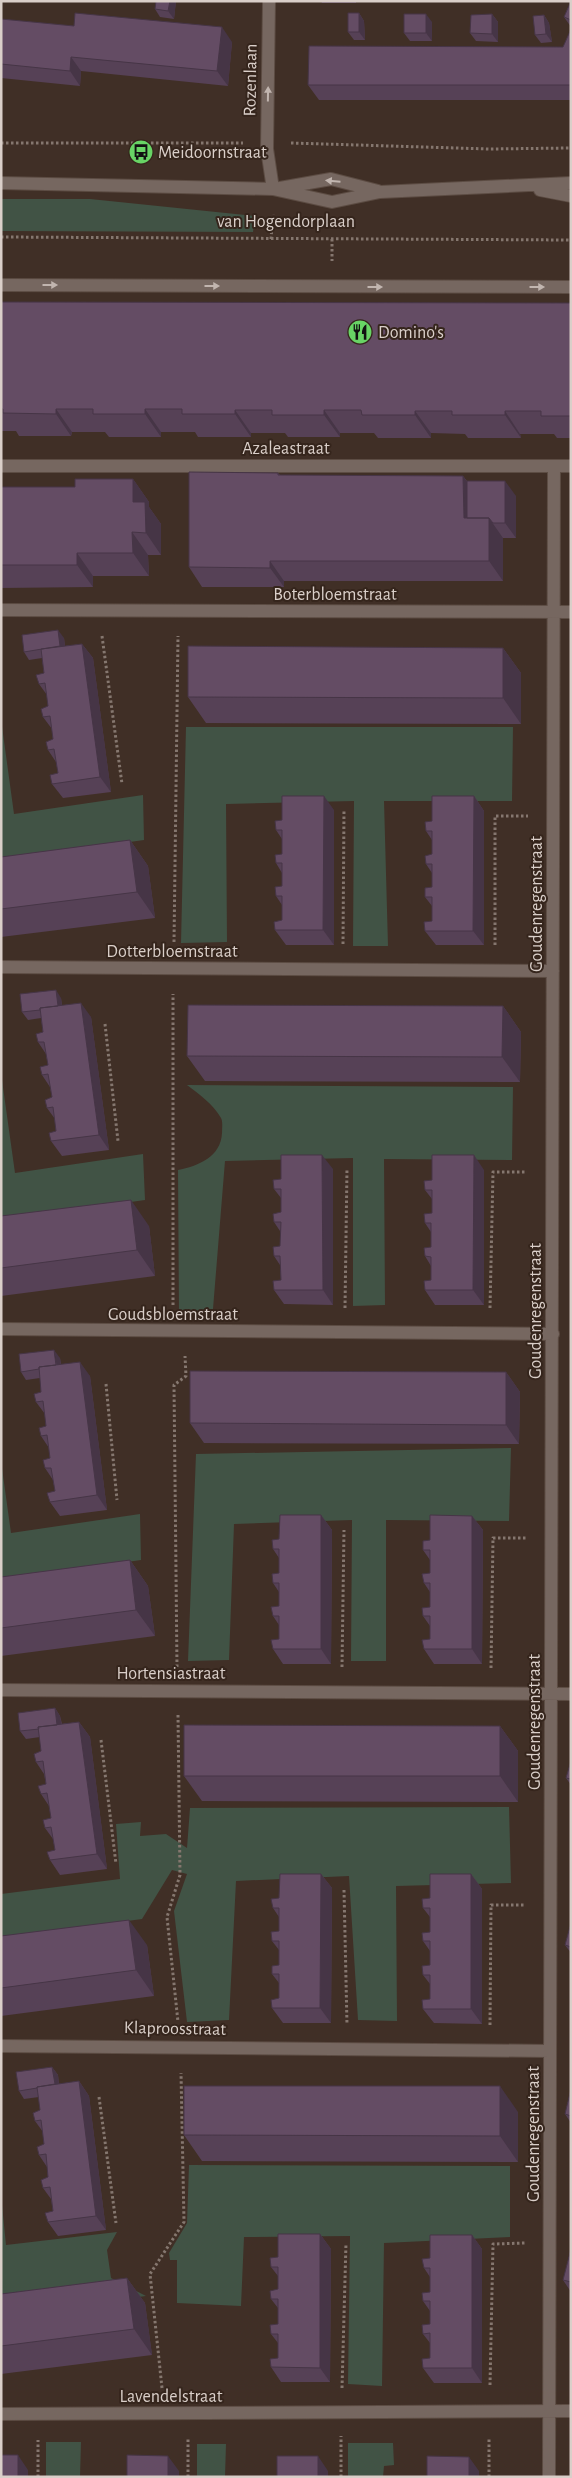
<svg xmlns="http://www.w3.org/2000/svg" width="572" height="2478" font-family="'Alegreya Sans',sans-serif">
<style>
.green{fill:#415345}
.lines{fill:none;stroke-linecap:round;stroke-linejoin:round}
.minor-casing{stroke:#5c4c43;stroke-width:14}
.path{stroke:#85776f;stroke-width:3;stroke-dasharray:2.5 2.5;stroke-linecap:butt}
.minor{stroke:#766760;stroke-width:12}
.wall{fill:#564156}
.shaded-wall{fill:#463546}
.building{fill:#644c64;stroke:#463546}
.oneway{fill:#c1b5af}
.labels{text-anchor:middle;stroke-width:4;stroke-linejoin:round;paint-order:stroke}
.street-label{font-size:18px;fill:#dacfc9;stroke:#35251c}
.poi-label{font-size:18px;fill:#dacfc9;stroke:#35251c;text-anchor:start}
</style>
<rect width="100%" height="100%" fill="#402f26"/>
<!-- green -->
<path class="green" d="M1 199H90L255 216 253 232 1 231Z
M1 719 14 814 143 795 144 840 1 860Z
M186 727H513L512 801H384L388 946H353L354 801 226 804 227 942 181 943Z
M1 1073 15 1173 143 1154 145 1200 1 1220Z
M187 1085 513 1087 512 1160 384 1159 385 1305 353 1306V1158L225 1161 213 1309 179 1315 178 1170C198 1166 221 1157 222 1133 222 1128 223 1122 221 1118 213 1104 199 1094 187 1085Z
M511 1448 509 1521 386 1520V1661H351L352 1520 234 1524 229 1660 188 1661 196 1454Z
M1 1461 11 1533 140 1514 141 1560 1 1580Z
M509 1807 511 1883 396 1886 397 2021 358 2020 349 1876 236 1881 229 2020 187 2022 174 1911 187 1874 172 1870 142 1919 1 1938V1894L120 1879 116 1824 141 1822 140 1836 166 1834 187 1848 190 1808Z
M189 2165 510 2166V2237L384 2243 382 2386 348 2384 350 2236 244 2237 241 2306 177 2303V2260H170L169 2253 187 2223Z
M1 2195 6 2245 117 2232 107 2250 111 2278 146 2296 1 2315Z
M46 2442H81L80 2477H46Z
M348 2443H393L394 2465 384 2466 383 2477H348Z
M197 2444H226L225 2477H197Z"/>
<g class="lines">
<defs>
<path id="minor" d="M269 1 267 149 273 189
M1 183 273 189 332 202 380 192 571 183
M280 188 331 179 378 191
M540 190 571 196
M1 285 571 287
M1 466H571
M1 610 571 612
M1 967 553 971
M1 1329 553 1334
M1 1690 571 1694
M1 2046 550 2051
M1 2414 571 2411
M549 2477 554 466"/>
</defs>
<!-- minor casing -->
<use href="#minor" class="minor-casing"/>
<!-- path -->
<path class="path" d="M1 143H243
M291 143 489 149 571 148
M1 237 571 240
M271 239 273 214
M332 239V261
M102 636 122 784
M174 942 178 636
M343 944 344 809
M495 945V816H528
M105 1024 118 1141
M173 1305V994
M345 1308 347 1168
M490 1308 493 1172H527
M106 1384 117 1500
M177 1667 174 1385 186 1376 185 1356
M342 1667 344 1530
M491 1668 493 1538H526
M178 1715 180 1875 167 1917 178 2022
M101 1740 116 1864
M344 1890 347 2025
M490 2025 491 1905H526
M99 2097 116 2223
M490 2385 493 2244 525 2243
M162 2388 150 2274 184 2222 181 2073
M342 2388 346 2243
M38 2477V2440
M188 2477V2437
M341 2477V2436
M489 2477V2437"/>
<!-- minor -->
<use href="#minor" class="minor"/>
</g>
<!-- wall -->
<path class="wall" d="M176 1 174 19 160 17 155 9Z
M321 1H356V3H322Z
M571 1V27L564 17Z
M359 13 364 21 365 40H354L348 32Z
M492 14 498 22V42L476 41 470 33Z
M544 15 549 23 552 42 541 43 535 35Z
M1 19 232 42 228 86 81 71 80 86 1 78Z
M432 22V41H410L404 33Z
M571 29V100H319L308 85 563 47Z
M1 302 571 303V438H557L554 434H520L521 438H468L465 434 431 433V438H378L374 433H340V437H288L285 433H251V437H198L195 432H161V437H109L105 432H72L71 436H19L16 431H1Z
M278 473 280 475 463 476 467 481 516 496V538H503V581H284V587H202L189 567Z
M133 479 149 502V507L161 524V555H148L149 576H93V587L1 588V487H75Z
M64 638 65 646 82 644 93 658 111 792 63 798 52 784 58 773 56 762 48 750 53 739 52 729 43 717 48 706 47 695 39 684 44 673 42 658 29 660 24 652Z
M503 648 521 673V724L206 723 188 697Z
M474 796 484 811V945H436L425 931 432 921V906L425 897 432 887V873L426 864 432 854V840L426 831 432 821Z
M334 810V945H286L275 930 282 920V905L276 896 282 886V873L276 863 282 854V839L276 830Z
M130 840 148 866 155 918 1 937V857Z
M61 998 62 1005 91 1017 109 1150 62 1156 51 1141 56 1131 55 1119 47 1108 52 1097 50 1087 42 1075 48 1065 46 1054 38 1042 43 1032 41 1018 28 1020 22 1012Z
M503 1006 521 1032 520 1082 205 1081 187 1056Z
M333 1169V1305L284 1304 274 1290 281 1280 280 1265 274 1256 280 1246V1231L274 1222 281 1212V1198L274 1189 281 1179Z
M484 1170V1305H435L425 1290 431 1280V1266L425 1256 431 1247V1232L425 1223 432 1213V1199L425 1190Z
M1 1216 149 1226 155 1276 1 1296Z
M60 1358 61 1364 90 1376 107 1510 60 1516 50 1502 55 1491 53 1480 45 1468 50 1458 49 1448 41 1436 46 1426 45 1414 36 1402 41 1392 40 1378 26 1380 21 1372Z
M506 1372 520 1392 519 1444 204 1443 190 1423Z
M321 1515 332 1530 331 1664H283L273 1649 279 1639V1625L273 1616 279 1606V1592L273 1583 279 1573V1558L273 1549 279 1539Z
M472 1516 483 1530 482 1664H434L424 1649 430 1639V1626L423 1616 430 1607V1592L424 1583 430 1573V1560L423 1550 430 1540Z
M130 1560 148 1586 155 1636 1 1656V1577Z
M55 1708 60 1716 62 1724 79 1722 90 1737 107 1869 60 1875 50 1860 55 1850 53 1839 45 1828 51 1818 49 1806 41 1794 46 1784 44 1774 36 1762 41 1751 40 1737 26 1739 20 1731Z
M500 1726 518 1751V1802L202 1801 184 1776Z
M571 1761V1785L566 1778Z
M321 1874 332 1888 331 2023H283L272 2008 279 1998V1983L272 1974 279 1965V1950L272 1941 279 1931V1917L273 1908 279 1898Z
M471 1874 482 1889V2024L434 2023 423 2009 430 1999V1984L423 1975 430 1965V1951L423 1941 430 1932V1917L423 1908 430 1898Z
M571 1923V1953L565 1945Z
M1 1936 147 1945 154 1996 1 2016Z
M52 2067 58 2075 59 2084 79 2081 89 2096 106 2230 58 2236 48 2222 53 2211 51 2199 43 2188 48 2177 47 2167 39 2155 44 2144 43 2132 35 2121 40 2110 39 2097 24 2099 19 2091Z
M571 2089V2123L565 2114Z
M518 2112V2162L202 2161 184 2135Z
M320 2234 331 2249 330 2382H281L271 2367 278 2358V2343L271 2334 278 2324V2308L271 2299 278 2289V2276L271 2267 278 2257Z
M472 2235 482 2249V2383H434L423 2368 430 2358V2343L423 2334 430 2324V2311L423 2301 430 2292V2277L424 2268 430 2258Z
M571 2249V2292L563 2280Z
M127 2278 145 2303 152 2355 1 2374V2294Z"/>
<!-- shaded-wall -->
<path class="shaded-wall" d="M170 1H176L174 19 168 11Z
M359 13 364 21 365 40 359 32Z
M426 14 432 22V41L426 33Z
M492 14 498 22V42L492 34Z
M544 15 549 23 552 42 546 34Z
M222 27 232 42 228 86 217 71Z
M71 57 81 71 80 86 70 71Z
M56 409 72 432 71 436 56 414Z
M145 409 161 432V437L145 414Z
M235 410 251 433V437L235 414Z
M324 410 340 433V437L324 415Z
M415 411 431 433V438L415 415Z
M505 411 520 434 521 438 505 415Z
M463 476 477 496V523L464 518Z
M133 479 149 502V507L161 524V555L146 533 133 502Z
M505 481 516 496V538L505 523Z
M489 518 503 538V581L489 561Z
M132 532 148 555 149 576 133 553Z
M77 553 93 576V587L77 565Z
M270 561 284 581V587L270 568Z
M58 630 64 638 66 655 60 647Z
M82 644 93 658 111 792 100 777Z
M503 648 521 673V724L503 698Z
M324 796 334 810V945L323 930Z
M474 796 484 811V945L473 931Z
M130 840 148 866 155 918 137 892Z
M56 990 61 998 63 1015 58 1007Z
M81 1003 91 1017 109 1150 99 1135Z
M503 1006 521 1032 520 1082 502 1057Z
M322 1155 333 1169V1305L323 1290Z
M474 1155 484 1170V1305L473 1290Z
M131 1200 149 1226 155 1276 137 1250Z
M54 1350 60 1358 62 1375 57 1367Z
M80 1362 90 1376 107 1510 97 1495Z
M506 1372 520 1392 519 1444 506 1425Z
M321 1515 332 1530 331 1664 321 1649Z
M472 1516 483 1530 482 1664 472 1649Z
M130 1560 148 1586 155 1636 136 1610Z
M55 1708 60 1716 63 1734 57 1726Z
M79 1722 90 1737 107 1869 97 1854Z
M500 1726 518 1751V1802L500 1776Z
M321 1874 332 1888 331 2023 320 2008Z
M471 1874 482 1889V2024L471 2009Z
M129 1920 147 1945 154 1996 136 1970Z
M52 2067 58 2075 60 2094 55 2086Z
M79 2081 89 2096 106 2230 96 2216Z
M500 2086 518 2112V2162L500 2136Z
M320 2234 331 2249 330 2382 320 2368Z
M472 2235 482 2249V2383L472 2368Z
M127 2278 145 2303 152 2355 134 2329Z
M18 2455 28 2470V2477H18Z
M168 2456 179 2471V2477H168Z
M318 2456 328 2471V2477H318Z
M469 2457 479 2471V2477H469Z"/>
<!-- building -->
<path class="building" d="M156 1H170L168 11 155 9Z
M571 1V20L564 17Z
M75 13 222 27 217 71 71 57 70 71 1 64V19L74 26Z
M348 13H359V32H348Z
M404 14H426V33H404Z
M492 14V34L470 33 471 15Z
M544 15 546 34 535 35 533 16Z
M571 29V85H308L309 46 563 47Z
M1 302 571 303V416H541V411H505V415H452V411H415V415H362L361 410H324V415H272V410H235V414H182V409H145V414H93V409H56V414L3 413V409H1Z
M189 472 278 473V475L463 476 464 518H489V561H270V568L189 567Z
M75 479H133V502H145L146 533 132 532 133 553H77V565H1V487H75Z
M467 481H505V523H493L489 518H467Z
M58 630 60 646 24 652 22 635Z
M82 644 100 777 52 784 50 775 58 773 54 749 48 750 46 742 53 739 50 716 43 717 41 709 48 706 45 683 39 684 36 675 44 673 41 649Z
M188 646 503 648V698L188 697Z
M282 796H324L323 930H275L274 922 282 920V896H276L275 887 282 886V863H276L275 855 282 854V830H276L275 821 282 820Z
M432 796H474L473 931H425L424 922 432 921V897H425V888L432 887V864H426L425 856 432 854V831H426L425 822 432 821Z
M130 840 137 892 1 909V857Z
M56 990 58 1006 40 1008V1010L22 1012 20 994Z
M81 1003 99 1135 51 1141 49 1133 56 1131 53 1107 47 1108 45 1100 52 1097 48 1074 42 1075 40 1067 48 1065 44 1042H38L36 1034 43 1032 40 1008Z
M188 1005 503 1006 502 1057 187 1056Z
M281 1155H322L323 1290H274L273 1281 281 1280 280 1256H274L273 1247 280 1246 281 1222H274L273 1214 281 1212V1189H274L273 1180 281 1179Z
M432 1155H474L473 1290H425L424 1281 431 1280V1257L425 1256 424 1248 431 1247V1223H425L424 1214 432 1213V1190H425L424 1181 432 1180Z
M131 1200 137 1250 1 1268V1216Z
M54 1350 56 1365 39 1367V1369L21 1372 19 1354Z
M80 1362 97 1495 50 1502 47 1493 55 1491 51 1468H45L43 1460 50 1458 47 1435 41 1436 39 1428 46 1426 43 1401 36 1402 34 1394 41 1392 39 1367Z
M190 1371 506 1372V1425L190 1423Z
M280 1515H321V1649H273L271 1640 279 1639V1616H273L271 1607 279 1606V1583H273L272 1574 279 1573V1549H273L272 1540 279 1539Z
M430 1515 472 1516V1649H424L422 1640 430 1639V1616H423L422 1608 430 1607V1583H424L422 1574 430 1573V1550H423V1541L430 1540Z
M130 1560 136 1610 1 1628V1577Z
M55 1708 57 1725 38 1727 39 1729 20 1731 18 1713Z
M79 1722 97 1854 50 1860 47 1852 55 1850 51 1827 45 1828 43 1820 51 1818 47 1793 41 1794 38 1786 46 1784 43 1761 36 1762 34 1754 41 1751 38 1727Z
M184 1725 500 1726V1776H184Z
M571 1761V1779L566 1778Z
M280 1874H321L320 2008H272L271 2000 279 1998V1974H272V1966L279 1965V1941H272L271 1932 279 1931V1908H273L271 1899 279 1898Z
M430 1874H471V2009H423L422 2000 430 1999V1975H423L422 1966 430 1965V1941H423L422 1933 430 1932V1908H423L422 1899 430 1898Z
M129 1920 136 1970 1 1988V1936Z
M571 1923V1947L565 1945Z
M52 2067 55 2084 37 2087V2088L19 2091 16 2072Z
M79 2081 96 2216 48 2222 45 2213 53 2211 50 2187 43 2188 41 2180 48 2177 46 2154 39 2155 37 2147 44 2144 41 2120 35 2121 33 2113 40 2110 37 2087Z
M184 2086H500V2136L184 2135Z
M571 2089V2116L565 2114Z
M278 2234H320V2368L271 2367 270 2359 278 2358V2334H271L270 2325 278 2324V2299H271L270 2291 278 2289V2267H271L270 2258 278 2257Z
M430 2235H472V2368H423L422 2359 430 2358V2333L423 2334 422 2325 430 2324V2301H423L422 2293 430 2292V2268H424L422 2259 430 2258Z
M571 2249V2282L563 2280Z
M127 2278 134 2329 1 2346V2294Z
M1 2455H18V2477H1Z
M127 2455 168 2456V2477H127Z
M277 2456H318V2477H277Z
M427 2456 469 2457V2477H427Z"/>
<!-- one-way arrows -->
<defs><path id="oneway-solid" d="M-6-.8H1V-3.2L6.5 0L1 3.2V.8H-6Z" transform="scale(1.25)"/></defs>
<g class="oneway">
<use href="#oneway-solid" transform="translate(268 94) rotate(-89)"/>
<use href="#oneway-solid" transform="translate(333 181) rotate(-175)"/>
<use href="#oneway-solid" transform="translate(50 285)"/>
<use href="#oneway-solid" transform="translate(212 286)"/>
<use href="#oneway-solid" transform="translate(375 287)"/>
<use href="#oneway-solid" transform="translate(537 287)"/>
</g>
<!-- icons -->
<defs>
<symbol id="bus-disc" viewBox="-11 -11 22 22"><circle r="9.5" fill="#68d465" stroke="#35251c"/><path d="M-5-6H5V4H4V6H2V4H-2V6H-4V4H-5ZM-3.5-4V0h7V-4ZM-3.5 1.2v1.5H-2V1.2ZM2 1.2v1.5H3.5V1.2Z" fill="#111"/></symbol>
<symbol id="restaurant-disc" viewBox="-11 -11 22 22"><circle r="9.5" fill="#68d465" stroke="#35251c"/><path d="M-5-6h1v4h1v-4h1v4h1v-4h1v5L-1.5 .5V6h-2V.5L-5-1ZM5-6V6H3V1.5H1.5Q1.5-4 5-6Z" fill="#111"/></symbol>
</defs>
<g fill-rule="evenodd">
<use href="#bus-disc" x="127" y="138" width="28" height="28"/>
<use href="#restaurant-disc" x="346" y="318" width="28" height="28"/>
</g>
<g class="labels">
<!-- street labels -->
<g class="street-label">
<text transform="translate(250 80) rotate(-89)" y="6">Rozenlaan</text>
<text x="286" y="227">van Hogendorplaan</text>
<text x="286" y="454">Azaleastraat</text>
<text x="335" y="600">Boterbloemstraat</text>
<text transform="translate(536 904) rotate(-90)" y="6">Goudenregenstraat</text>
<text x="172" y="957">Dotterbloemstraat</text>
<text transform="translate(535 1311) rotate(-90)" y="6">Goudenregenstraat</text>
<text x="173" y="1320">Goudsbloemstraat</text>
<text x="171" y="1679">Hortensiastraat</text>
<text transform="translate(534 1722) rotate(-90)" y="6">Goudenregenstraat</text>
<text transform="translate(175 2028) rotate(1)" y="6">Klaproosstraat</text>
<text transform="translate(533 2134) rotate(-90)" y="6">Goudenregenstraat</text>
<text x="171" y="2402">Lavendelstraat</text>
</g>
<!-- poi labels -->
<g class="poi-label">
<text x="158" y="158">Meidoornstraat</text>
<text x="378" y="338">Domino's</text>
</g>
</g>
<!-- border -->
<rect width="572" height="2478" fill="none" stroke="#dacfc9" stroke-width="5"/>
</svg>
